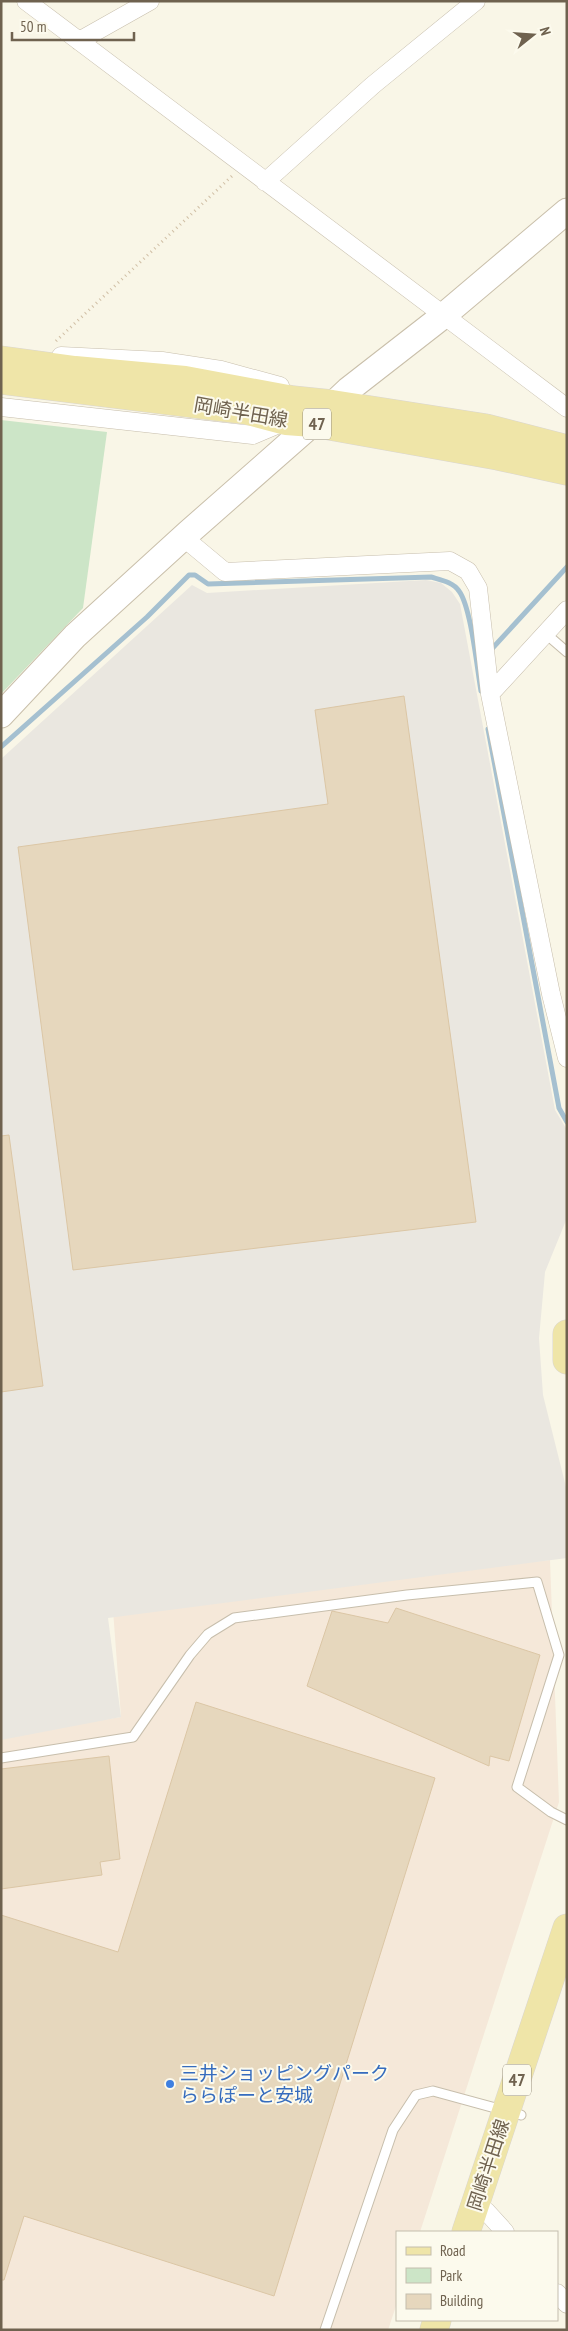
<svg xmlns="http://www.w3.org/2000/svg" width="568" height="2331" font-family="'PT Sans Narrow','Noto Sans JP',sans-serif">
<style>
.commercial{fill:#f5e8d9}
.industrial{fill:#eae7e0}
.green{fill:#cce5c7}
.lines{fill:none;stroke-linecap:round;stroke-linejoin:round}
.stream{stroke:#a5c0d0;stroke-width:5}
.building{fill:#e6d7bd;stroke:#dbc6a5}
.lane-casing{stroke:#c7beac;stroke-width:11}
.street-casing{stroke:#c7beac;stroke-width:19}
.secondary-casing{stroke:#c9bfaa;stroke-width:27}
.primary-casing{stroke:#dad6d1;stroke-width:29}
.path{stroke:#d0bfa5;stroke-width:3;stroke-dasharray:1 4;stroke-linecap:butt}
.lane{stroke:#fff;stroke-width:9}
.street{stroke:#fff;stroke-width:18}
.secondary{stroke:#fff;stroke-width:25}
.primary{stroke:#efe5a8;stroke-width:28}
.shop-dot{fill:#3f7fe0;stroke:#fcfaed;stroke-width:2}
.labels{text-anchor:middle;stroke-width:4;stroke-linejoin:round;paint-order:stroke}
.shield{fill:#fcfaed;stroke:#99907e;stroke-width:1}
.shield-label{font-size:18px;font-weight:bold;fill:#6f624f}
.street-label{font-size:19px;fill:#6f624f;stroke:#fcfaed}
.shop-label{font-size:19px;fill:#366cbe;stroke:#fcfaed;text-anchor:start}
</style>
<rect width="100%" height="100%" fill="#f9f6e7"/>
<!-- commercial -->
<path class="commercial" d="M550 1560 559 1802 420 2232H397V2303L388 2330H1V1735L121 1717 113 1610Z"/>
<!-- industrial -->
<path class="industrial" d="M426 580 441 583 452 592 460 604 555 1110 567 1130V1218L545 1272 539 1338 543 1395 567 1491V1558L108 1618 121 1717 1 1740V759L192 585 207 593Z"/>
<!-- green -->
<path class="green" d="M1 420 107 432 83 608 1 694Z"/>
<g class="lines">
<!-- stream -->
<path class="stream" d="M489 652 567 567
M488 729 559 1108 567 1122
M1 747 147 617 189 575H195L208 584 431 577C441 580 453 582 459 591 471 607 477 668 481 691"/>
</g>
<!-- building -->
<path class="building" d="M404 696 476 1222 73 1270 18 847 328 804 315 710Z
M9 1135 43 1386 1 1392V1136Z
M396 1608 540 1655 509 1761 490 1756 489 1766 307 1686 332 1611 388 1623Z
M196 1702 435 1778 274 2296 24 2216 4 2280H1V1915L118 1952Z
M109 1756 120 1859 100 1862 102 1875 1 1889V1769Z"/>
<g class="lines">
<defs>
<path id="lane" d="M545 633 567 652
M1 1758 133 1737 190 1655 208 1634 234 1618 407 1595 537 1582 559 1655 517 1787 551 1812 567 1820
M325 2330 393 2130 416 2095 433 2091 521 2115"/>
<path id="street" d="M26 1 567 408
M79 41 150 1
M265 182 373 85 476 1
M61 356 162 361 221 370 280 386
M1 407 253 435 286 421
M183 537 225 572 450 561 468 571 478 588 490 694 551 994 567 1058
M490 694 567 610
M486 2211 505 2232
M557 2293 567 2304"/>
<path id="secondary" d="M1 715 75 636 188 533 313 423 348 390 443 316 567 211"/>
<path id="primary" d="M1 360 75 370 185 380 293 400 332 404 486 428 567 449
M1 380 245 410 286 421 313 423 498 456 567 471
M567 1334V1360
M466 2232 567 1928
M434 2330 437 2320"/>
</defs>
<!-- lane casing -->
<use href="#lane" class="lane-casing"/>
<!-- street casing -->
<use href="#street" class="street-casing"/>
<!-- secondary casing -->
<use href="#secondary" class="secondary-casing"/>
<!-- primary casing -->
<use href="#primary" class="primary-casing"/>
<!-- path -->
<path class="path" d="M56 341 232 176"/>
<!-- lane -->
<use href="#lane" class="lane"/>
<!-- street -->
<use href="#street" class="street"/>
<!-- secondary -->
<use href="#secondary" class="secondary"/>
<!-- primary -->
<use href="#primary" class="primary"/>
</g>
<!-- markers -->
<circle class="shop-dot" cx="170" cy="2084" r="5"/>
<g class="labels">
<!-- shield labels -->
<g class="shield">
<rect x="303" y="408.5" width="28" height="31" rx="4"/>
<rect x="503" y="2064.5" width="28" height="31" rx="4"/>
</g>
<g class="shield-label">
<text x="317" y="430">47</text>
<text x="517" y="2086">47</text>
</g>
<!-- street labels -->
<g class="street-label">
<text transform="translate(241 412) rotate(10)" y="7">岡崎半田線</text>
<text transform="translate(488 2165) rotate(-72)" y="7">岡崎半田線</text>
</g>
<!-- shop labels -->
<g class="shop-label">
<text x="180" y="2080">三井ショッピングパーク<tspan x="180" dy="22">ららぽーと安城</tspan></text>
</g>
</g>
<!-- border -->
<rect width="568" height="2331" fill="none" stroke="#6f624f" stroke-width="5"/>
<!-- legend -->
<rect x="396" y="2231" width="162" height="90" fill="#fcfaed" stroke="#c4bdae"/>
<rect x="406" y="2247" width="25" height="8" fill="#efe5a8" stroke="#c4bdae"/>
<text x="440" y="2256" font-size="15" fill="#6f624f">Road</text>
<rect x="406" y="2268" width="25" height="15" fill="#cce5c7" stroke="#c4bdae"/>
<text x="440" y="2281" font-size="15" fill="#6f624f">Park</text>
<rect x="406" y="2294" width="25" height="15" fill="#e6d7bd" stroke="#c4bdae"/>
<text x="440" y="2306" font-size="15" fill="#6f624f">Building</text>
<!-- north arrow -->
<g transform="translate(533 35) rotate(73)" stroke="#fcfaed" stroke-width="4" paint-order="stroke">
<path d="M0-4L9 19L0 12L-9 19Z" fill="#6f624f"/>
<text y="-8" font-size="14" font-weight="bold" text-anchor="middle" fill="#6f624f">N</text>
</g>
<!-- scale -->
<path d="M12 32v8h122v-8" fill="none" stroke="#6f624f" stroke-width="2.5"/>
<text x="20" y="32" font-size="15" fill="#6f624f" stroke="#fcfaed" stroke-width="4" paint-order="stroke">50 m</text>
</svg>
